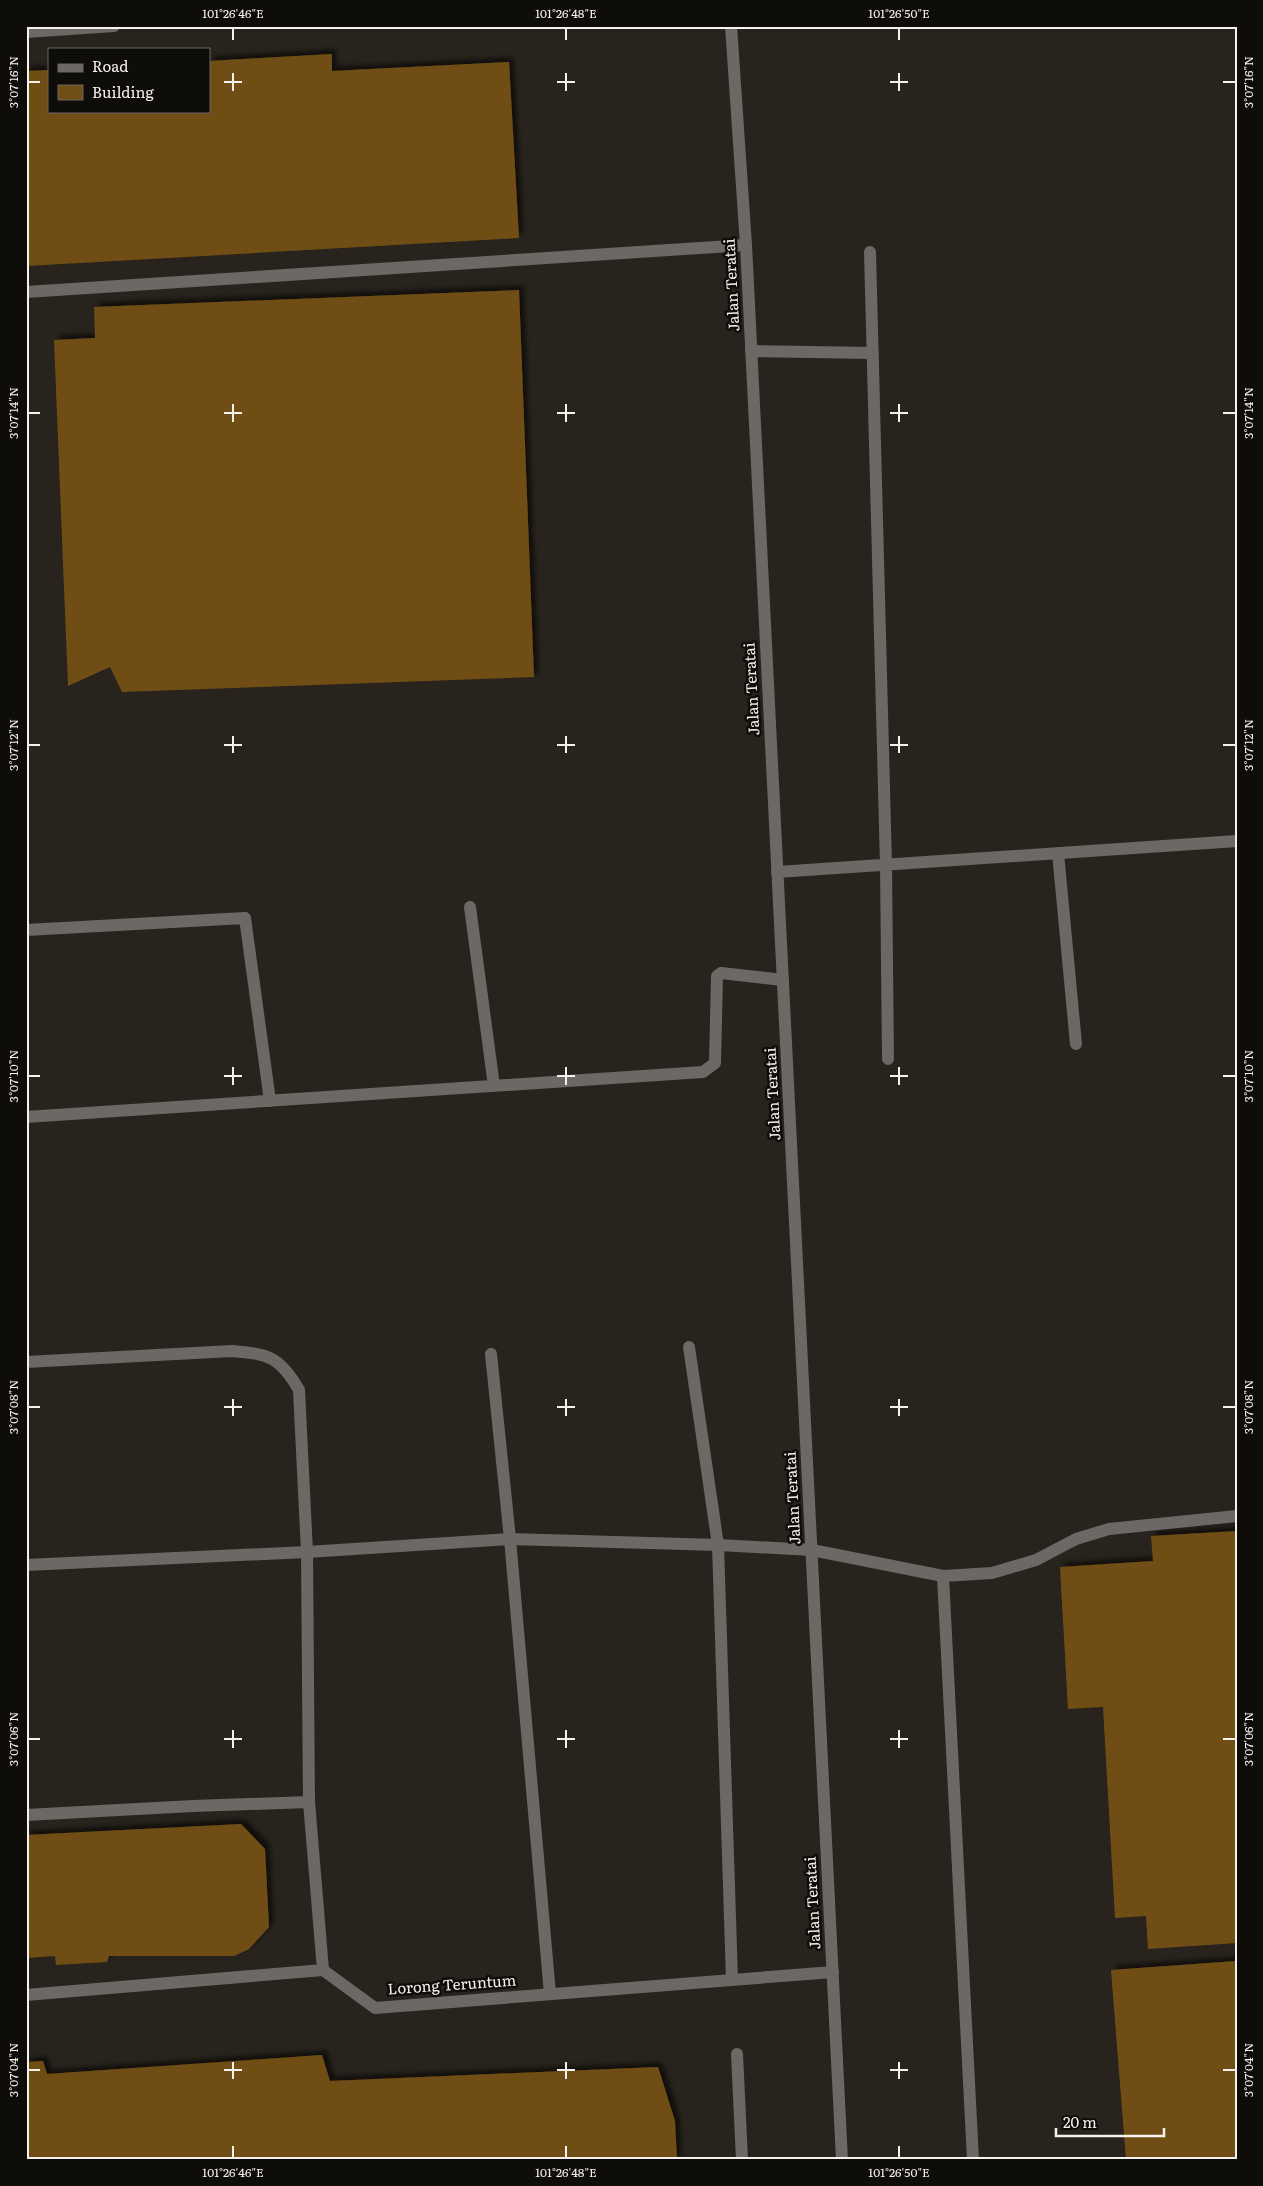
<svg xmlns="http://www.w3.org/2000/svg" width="1263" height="2186" font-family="Literata,serif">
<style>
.building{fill:#714e16;filter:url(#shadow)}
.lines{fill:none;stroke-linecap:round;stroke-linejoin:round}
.lane{stroke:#6b6865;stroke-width:12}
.street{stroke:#6b6865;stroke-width:12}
.ticks{fill:none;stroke:#f5f2ed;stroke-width:2}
.labels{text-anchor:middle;stroke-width:5;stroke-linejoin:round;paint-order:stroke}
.street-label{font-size:15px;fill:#f5f2ed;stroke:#0f0d0a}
.neatline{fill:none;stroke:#f5f2ed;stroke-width:2}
.ticks-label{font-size:12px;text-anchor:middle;fill:#f5f2ed}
</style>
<defs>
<filter id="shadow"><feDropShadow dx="4.5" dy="-4.5" stdDeviation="2.5" flood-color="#0009"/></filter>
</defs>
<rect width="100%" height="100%" fill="#28231c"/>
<!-- building -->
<path class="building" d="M332 54V71L509 62 519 238 26 266V71L49 70V111H209V61Z
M519 290 534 677 122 692 110 667 68 686 54 340 95 338 94 307Z
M1237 1531V1943L1148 1949 1146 1916 1115 1918 1103 1707 1068 1709 1060 1567 1153 1561 1151 1536Z
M241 1824 265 1849 269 1927 249 1949 234 1956H109L107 1962 56 1965 55 1956 26 1958V1835Z
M1237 1961V2160H1126L1111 1970Z
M322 2055 330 2081 658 2067 675 2121 677 2160H26V2062L43 2061 47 2074Z"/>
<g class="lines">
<!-- lane -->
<path class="lane" d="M26 32 114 26
M870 252 886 865 888 1059
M26 292 746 245
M751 351 873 353
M1058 853 1076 1044
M777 872 1237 841
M470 907 494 1086
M26 930 245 918 270 1101
M26 1117 703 1072 715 1063 717 976 721 973 783 980
M689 1347 718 1545 732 1980
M491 1354 510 1539 550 1994
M26 1362 232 1351C269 1354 280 1357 299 1390L307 1552 309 1802 323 1970
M812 1550 943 1576 973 2160
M943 1576 992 1573 1036 1560 1076 1539 1109 1529 1237 1516
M26 1815 193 1806 309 1802
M26 1995 323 1970 375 2008 833 1972
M737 2054 742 2160"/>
<!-- street -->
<path class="street" d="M731 26 746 245 842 2160
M26 1565 307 1552 510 1539 718 1545 812 1550"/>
</g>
<!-- ticks -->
<path class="ticks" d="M233 28V40M566 28V40M899 28V40M233 73V91M566 73V91M899 73V91M28 82H40M224 82H242M557 82H575M890 82H908M1223 82H1236M233 404V422M566 404V422M899 404V422M28 413H40M224 413H242M557 413H575M890 413H908M1223 413H1236M233 736V753M566 736V753M899 736V753M28 745H40M224 745H242M557 745H575M890 745H908M1223 745H1236M233 1067V1085M566 1067V1085M899 1067V1085M28 1076H40M224 1076H242M557 1076H575M890 1076H908M1223 1076H1236M233 1399V1416M566 1399V1416M899 1399V1416M28 1407H40M224 1407H242M557 1407H575M890 1407H908M1223 1407H1236M233 1730V1748M566 1730V1748M899 1730V1748M28 1739H40M224 1739H242M557 1739H575M890 1739H908M1223 1739H1236M233 2062V2079M566 2062V2079M899 2062V2079M28 2070H40M224 2070H242M557 2070H575M890 2070H908M1223 2070H1236M233 2146V2158M566 2146V2158M899 2146V2158"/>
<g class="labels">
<!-- street labels -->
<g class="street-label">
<text transform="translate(732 285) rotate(-93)" y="5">Jalan Teratai</text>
<text transform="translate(752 689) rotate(-93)" y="5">Jalan Teratai</text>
<text transform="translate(773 1094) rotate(-93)" y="5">Jalan Teratai</text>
<text transform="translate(793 1498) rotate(-93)" y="5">Jalan Teratai</text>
<text transform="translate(813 1903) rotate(-93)" y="5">Jalan Teratai</text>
<text transform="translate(452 1985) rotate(-4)" y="5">Lorong Teruntum</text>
</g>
</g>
<!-- border -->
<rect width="1263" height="2186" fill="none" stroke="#0f0d0a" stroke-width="55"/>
<!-- legend -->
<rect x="48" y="48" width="162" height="65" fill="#0f0d0a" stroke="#6b6965"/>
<rect x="58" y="64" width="25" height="8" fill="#6b6865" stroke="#6b6965"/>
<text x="92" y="72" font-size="15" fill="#f5f2ed">Road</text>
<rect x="58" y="85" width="25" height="15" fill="#714e16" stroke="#6b6965"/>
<text x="92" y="98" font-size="15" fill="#f5f2ed">Building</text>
<!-- scale -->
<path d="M1056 2128v8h108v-8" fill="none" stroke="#f5f2ed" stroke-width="2.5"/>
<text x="1063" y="2128" font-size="15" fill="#f5f2ed" stroke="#0f0d0a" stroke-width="4" paint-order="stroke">20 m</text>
<rect x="28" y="28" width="1208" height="2130" class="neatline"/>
<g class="ticks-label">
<text x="233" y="18">101°26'46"E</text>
<text x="566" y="18">101°26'48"E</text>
<text x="899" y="18">101°26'50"E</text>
<text transform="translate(14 82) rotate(-90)" y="4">3°07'16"N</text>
<text transform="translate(1249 82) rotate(-90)" y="4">3°07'16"N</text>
<text transform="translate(14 413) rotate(-90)" y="4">3°07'14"N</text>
<text transform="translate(1249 413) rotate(-90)" y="4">3°07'14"N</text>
<text transform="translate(14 745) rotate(-90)" y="4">3°07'12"N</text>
<text transform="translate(1249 745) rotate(-90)" y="4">3°07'12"N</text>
<text transform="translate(14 1076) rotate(-90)" y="4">3°07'10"N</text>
<text transform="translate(1249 1076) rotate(-90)" y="4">3°07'10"N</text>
<text transform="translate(14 1407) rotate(-90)" y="4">3°07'08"N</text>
<text transform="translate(1249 1407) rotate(-90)" y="4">3°07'08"N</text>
<text transform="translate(14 1739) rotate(-90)" y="4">3°07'06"N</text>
<text transform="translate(1249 1739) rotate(-90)" y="4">3°07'06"N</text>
<text transform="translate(14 2070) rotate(-90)" y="4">3°07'04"N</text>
<text transform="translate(1249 2070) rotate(-90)" y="4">3°07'04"N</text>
<text x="233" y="2177">101°26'46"E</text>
<text x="566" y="2177">101°26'48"E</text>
<text x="899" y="2177">101°26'50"E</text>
</g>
</svg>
